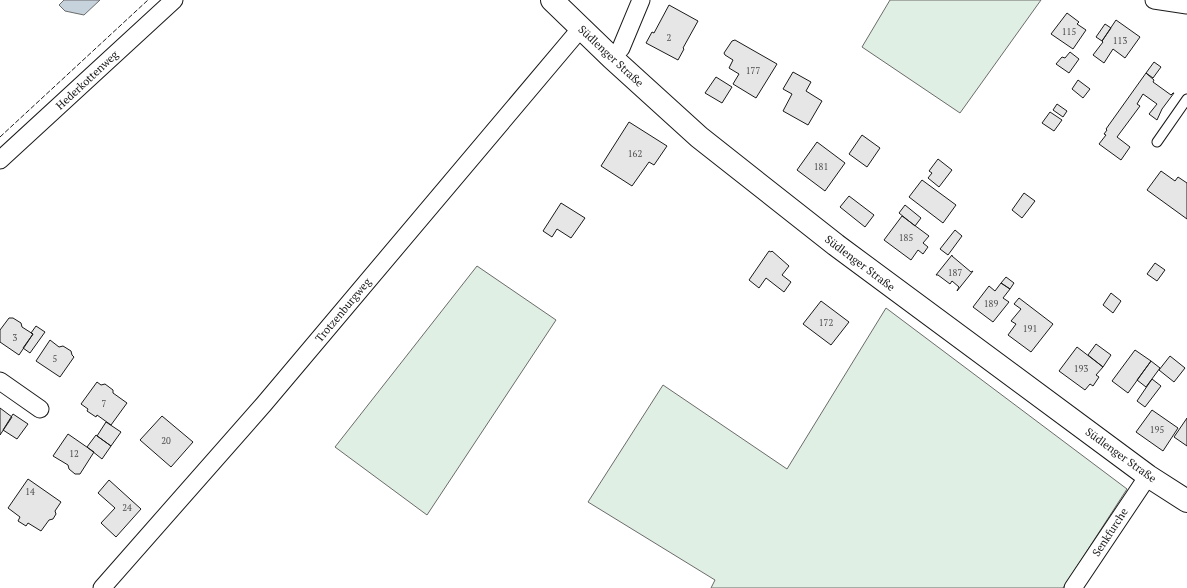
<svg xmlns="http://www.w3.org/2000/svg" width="1187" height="588" font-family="'PT Serif',serif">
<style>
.green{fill:#e0efe3;stroke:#6a6a6a}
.water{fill:#c6d2dc;stroke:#6a6a6a}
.building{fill:#e6e6e6;stroke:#1a1a1a}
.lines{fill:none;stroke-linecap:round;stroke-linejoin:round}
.lane-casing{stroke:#1a1a1a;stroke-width:11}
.street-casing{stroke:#1a1a1a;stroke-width:19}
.secondary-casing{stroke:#1a1a1a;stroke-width:24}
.lane{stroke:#fff;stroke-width:9}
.street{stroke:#fff;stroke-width:17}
.secondary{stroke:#fff;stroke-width:22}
.fence{stroke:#1a1a1a;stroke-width:1;stroke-dasharray:5 2;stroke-linecap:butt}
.labels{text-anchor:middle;stroke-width:3;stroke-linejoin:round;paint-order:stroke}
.number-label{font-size:9px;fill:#4d4d4d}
.street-label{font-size:11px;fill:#1a1a1a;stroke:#fff}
</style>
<rect width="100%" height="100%" fill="#fff"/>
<!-- green -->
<path class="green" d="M890 0H1041L960 113 862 47Z
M477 266 556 320 427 515 335 447Z
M886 308 1127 489 1063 588H711L715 580 588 502 663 385 787 469Z"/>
<!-- water -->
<path class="water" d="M64 0H100L84 15 65 11 59 5Z"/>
<!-- building -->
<path class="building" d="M669 5 698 21 683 48 684 49 678 60 646 43 652 32 654 33Z
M1067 13 1079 22 1077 24 1086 30 1073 49 1051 34Z
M1116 20 1140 37 1125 58 1113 49 1104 63 1093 55 1103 42 1102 41Z
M1105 24 1111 28 1102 41 1096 37Z
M735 40 777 64 756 98 733 84 739 74 729 68 733 60 725 55 724 53 732 41Z
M1070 52 1079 59 1069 73 1056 64 1062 57 1065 58Z
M1154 62 1161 67 1153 78 1146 73Z
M793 72 811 82 806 91 822 101 808 125 783 111 792 94 783 89Z
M1146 73 1154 80 1153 82 1171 95 1173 93H1174L1162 109 1157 120 1149 114 1157 104 1143 94 1137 104 1140 106 1117 137 1130 147 1121 160 1099 144 1106 135 1104 134 1107 130 1106 129Z
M716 77 732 87 722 103 705 93Z
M1078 80 1090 89 1083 98 1072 89Z
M1057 104 1067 111 1063 117 1053 110Z
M1050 112 1062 120 1054 131 1042 123Z
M629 122 667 146 654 165 649 162 632 186 601 166Z
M862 135 880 148 867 167 849 154Z
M817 142 845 163 825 191 797 170Z
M938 159 952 170 939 187 928 178 932 173 929 171Z
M1161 171 1175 181 1178 177 1187 183V219L1147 190Z
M922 180 956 205 943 223 909 197Z
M1024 193 1035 201 1022 218 1012 210Z
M849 196 874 215 865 227 840 207Z
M561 203 585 218 571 238 557 229 552 237 543 231Z
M905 205 921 218 915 226 899 213Z
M902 216 929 236 923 243 928 247 923 254 918 250 911 260 884 240Z
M955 230 962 236 948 255 940 249Z
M769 251 771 252 772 251 789 266 782 275 791 282 784 292 766 278 759 288 749 280Z
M952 255V256L971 272 973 271 957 291 959 287 952 281 950 284 938 275H936Z
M1155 263 1165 270 1157 281 1147 274Z
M1006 277 1014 283 1010 289 1001 283Z
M1001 283 1010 289 1003 298 1009 302 993 322 973 307 989 286 995 291Z
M1111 293 1121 301 1113 313 1103 305Z
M1019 298 1053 324 1031 352 1008 335 1016 324 1011 321 1021 309 1014 304Z
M821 301 849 322 831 345 803 324Z
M9 318H13L21 323 22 327 33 334 19 355 0 342V330Z
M36 326 45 332 30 353 23 348 33 334 31 333Z
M50 340 59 347 63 346 71 351 72 355 74 357 60 377 36 361Z
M1096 344 1111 355 1103 367 1088 355Z
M1077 347 1103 367 1096 375 1099 377 1093 386 1090 384 1085 390 1059 371Z
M1135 350 1151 361 1128 393 1112 381Z
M1170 356 1185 368 1174 382 1159 370Z
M1151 361 1160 368 1146 387 1137 380Z
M1152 379 1161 386 1145 407 1137 401Z
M97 382 101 385 105 384 113 390V393L127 403 111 425 97 415 96 417 87 411 88 409 81 404Z
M0 408 12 417 0 435Z
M1152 410 1178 428 1163 451 1136 432Z
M13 414 28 424 17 439 3 430Z
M162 416 193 442 171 467 140 440Z
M1187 418V446L1174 437Z
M106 422 121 432 111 446 97 436Z
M68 434 94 452 80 474H75L69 469 68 465 53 456Z
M96 435 111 446 102 459 87 447Z
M28 479 61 502 55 511 56 514 53 519 49 520 41 531 28 523 26 526 18 521 20 517 8 508Z
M109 480 141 509 116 537 101 523 115 508 98 493Z"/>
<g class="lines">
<defs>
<path id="lane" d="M1157 142 1187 99"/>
<path id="street" d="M1154 0 1187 5
M612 58 621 48 641 0
M0 160 174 0
M0 381 40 409
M102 588 264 404 581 28
M1073 588 1148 476"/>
<path id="secondary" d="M552 0 612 58 699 137 836 245 1148 476 1187 501"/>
</defs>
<!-- lane casing -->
<use href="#lane" class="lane-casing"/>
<!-- street casing -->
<use href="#street" class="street-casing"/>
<!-- secondary casing -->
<use href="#secondary" class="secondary-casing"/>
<!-- lane -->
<use href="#lane" class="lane"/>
<!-- street -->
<use href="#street" class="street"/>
<!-- secondary -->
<use href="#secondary" class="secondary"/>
<!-- fence -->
<path class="fence" d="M0 137 148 0"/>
</g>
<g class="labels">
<!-- number labels -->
<g class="number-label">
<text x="1069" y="35">115</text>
<text x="669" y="41">2</text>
<text x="1120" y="44">113</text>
<text x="753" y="74">177</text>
<text x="635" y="157">162</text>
<text x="821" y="170">181</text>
<text x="906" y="241">185</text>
<text x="955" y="276">187</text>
<text x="991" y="307">189</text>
<text x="826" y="326">172</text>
<text x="1030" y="332">191</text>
<text x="15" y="341">3</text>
<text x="55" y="362">5</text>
<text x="1081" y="372">193</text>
<text x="104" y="407">7</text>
<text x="1157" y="433">195</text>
<text x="166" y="444">20</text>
<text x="74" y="457">12</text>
<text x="30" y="495">14</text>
<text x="127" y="511">24</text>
</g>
<!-- street labels -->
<g class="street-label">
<text transform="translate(611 56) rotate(43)" y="4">Südlenger Straße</text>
<text transform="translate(87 80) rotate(-43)" y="4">Hederkottenweg</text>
<text transform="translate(860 263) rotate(37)" y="4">Südlenger Straße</text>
<text transform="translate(343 310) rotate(-50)" y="4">Trotzenburgweg</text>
<text transform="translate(1121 455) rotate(36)" y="4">Südlenger Straße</text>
<text transform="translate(1110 532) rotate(-57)" y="4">Senkfurche</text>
</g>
</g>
</svg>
